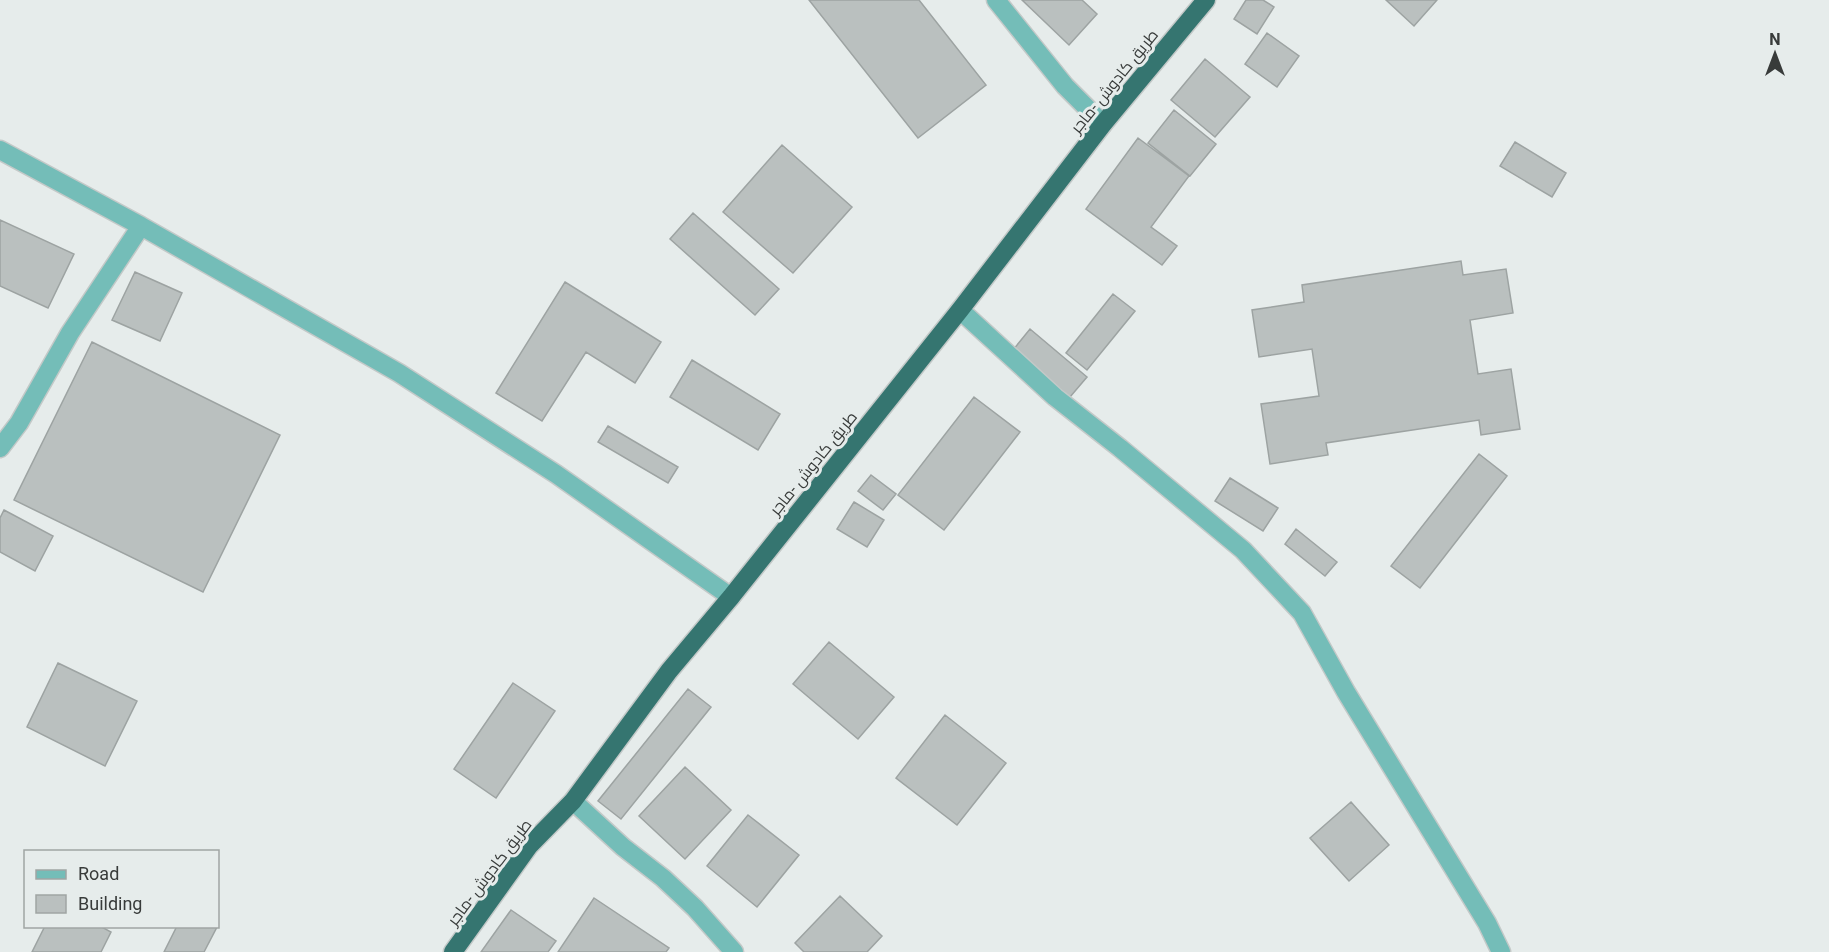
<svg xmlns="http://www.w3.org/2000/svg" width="1829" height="952" font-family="Roboto,Cairo,sans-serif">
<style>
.building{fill:#bac0bf;stroke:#9da3a2;stroke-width:1.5}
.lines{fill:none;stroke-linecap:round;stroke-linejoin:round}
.street-casing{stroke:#c3c9c8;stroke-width:21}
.highway-casing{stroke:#c3c9c8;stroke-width:21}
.street{stroke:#74bdb8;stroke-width:18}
.highway{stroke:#357570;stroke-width:18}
.labels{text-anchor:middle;stroke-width:6;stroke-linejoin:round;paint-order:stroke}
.street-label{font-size:16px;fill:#383b3a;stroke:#e6eceb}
</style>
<rect width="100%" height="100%" fill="#e6eceb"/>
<!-- building -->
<path class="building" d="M809 0H919L986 85 918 138Z
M1022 0H1082L1097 14 1069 45Z
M1246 0H1263L1274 7 1257 34 1234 19Z
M1386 0H1437L1414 26Z
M1267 33 1299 56 1277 87 1245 64Z
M1205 59 1250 97 1215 137 1171 100Z
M1174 110 1216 144 1190 176 1148 143Z
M1138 138 1189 176 1151 227 1177 246 1162 265 1086 209Z
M1515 142 1566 173 1552 197 1500 166Z
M782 145 852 207 793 273 723 212Z
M693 213 779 289 755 315 670 239Z
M0 220 74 254 48 308 0 286Z
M1461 261 1463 275 1506 269 1513 313 1470 320 1478 374 1511 369 1520 429 1481 435 1479 420 1326 443 1328 455 1270 464 1261 404 1319 396 1312 349 1259 357 1252 310 1304 302 1302 285Z
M135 272 182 293 160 341 112 320Z
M565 282 661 342 635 383 586 352 542 421 496 393Z
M1113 294 1135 311 1087 370 1066 353Z
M1030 329 1087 377 1070 397 1013 350Z
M92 342 280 435 203 592 14 500Z
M692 360 780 414 758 450 670 397Z
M974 397 1020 432 944 530 898 495Z
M608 426 678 467 668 483 598 442Z
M1479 454 1507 476 1420 588 1391 566Z
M871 475 896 494 883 510 858 491Z
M1230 478 1278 508 1263 531 1215 501Z
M854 502 884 520 867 547 837 529Z
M4 510 53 536 35 571 0 552V518Z
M1296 529 1337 562 1325 576 1285 544Z
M829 642 894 697 858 739 793 684Z
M58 663 137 701 105 766 27 727Z
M513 683 555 711 496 798 454 769Z
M688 689 711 707 621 819 598 801Z
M945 715 1006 763 957 825 896 778Z
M685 767 731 810 685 859 639 816Z
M1351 802 1389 845 1349 881 1310 838Z
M748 815 799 855 757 907 707 866Z
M840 896 882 936 867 952H804L795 943Z
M594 898 669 948 666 952H558Z
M511 910 556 941 548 952H481Z
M45 926H100L111 932 101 952H32Z
M177 926H217V927L204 952H164Z"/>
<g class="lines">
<defs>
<path id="street" d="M996 0 1065 86 1103 124
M0 150 141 226 399 373 556 474 731 597
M960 310 1055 397 1120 448 1243 550 1302 613 1346 692 1487 923 1501 952
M0 448 19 423 70 333 141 226
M573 801 623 847 663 878 695 908 734 952"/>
<path id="highway" d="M453 952 529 846 573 801 669 671 731 597 960 310 1103 124 1206 0"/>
</defs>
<!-- street casing -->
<use href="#street" class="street-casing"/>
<!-- highway casing -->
<use href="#highway" class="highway-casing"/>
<!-- street -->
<use href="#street" class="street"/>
<!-- highway -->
<use href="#highway" class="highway"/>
</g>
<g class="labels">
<!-- street labels -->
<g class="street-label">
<text transform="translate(1114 81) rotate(-51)" y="6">طريق كادوش -ماجر</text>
<text transform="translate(813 463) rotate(-51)" y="6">طريق كادوش -ماجر</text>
<text transform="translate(489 872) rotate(-53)" y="6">طريق كادوش -ماجر</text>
</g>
</g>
<!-- legend -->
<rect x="24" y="850" width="195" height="78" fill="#e6eceb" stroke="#a0a5a4" stroke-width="1.5"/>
<rect x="36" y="870" width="30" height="9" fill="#74bdb8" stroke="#a0a5a4" stroke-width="1.5"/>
<text x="78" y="880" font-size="18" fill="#383b3a">Road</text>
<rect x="36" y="895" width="30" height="18" fill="#bac0bf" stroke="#a0a5a4" stroke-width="1.5"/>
<text x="78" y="910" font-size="18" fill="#383b3a">Building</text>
<!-- north arrow -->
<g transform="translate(1775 54)" stroke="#e6eceb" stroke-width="4.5" paint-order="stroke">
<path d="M0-4.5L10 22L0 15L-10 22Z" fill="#383b3a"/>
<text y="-9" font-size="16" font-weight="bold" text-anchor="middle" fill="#383b3a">N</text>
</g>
</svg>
